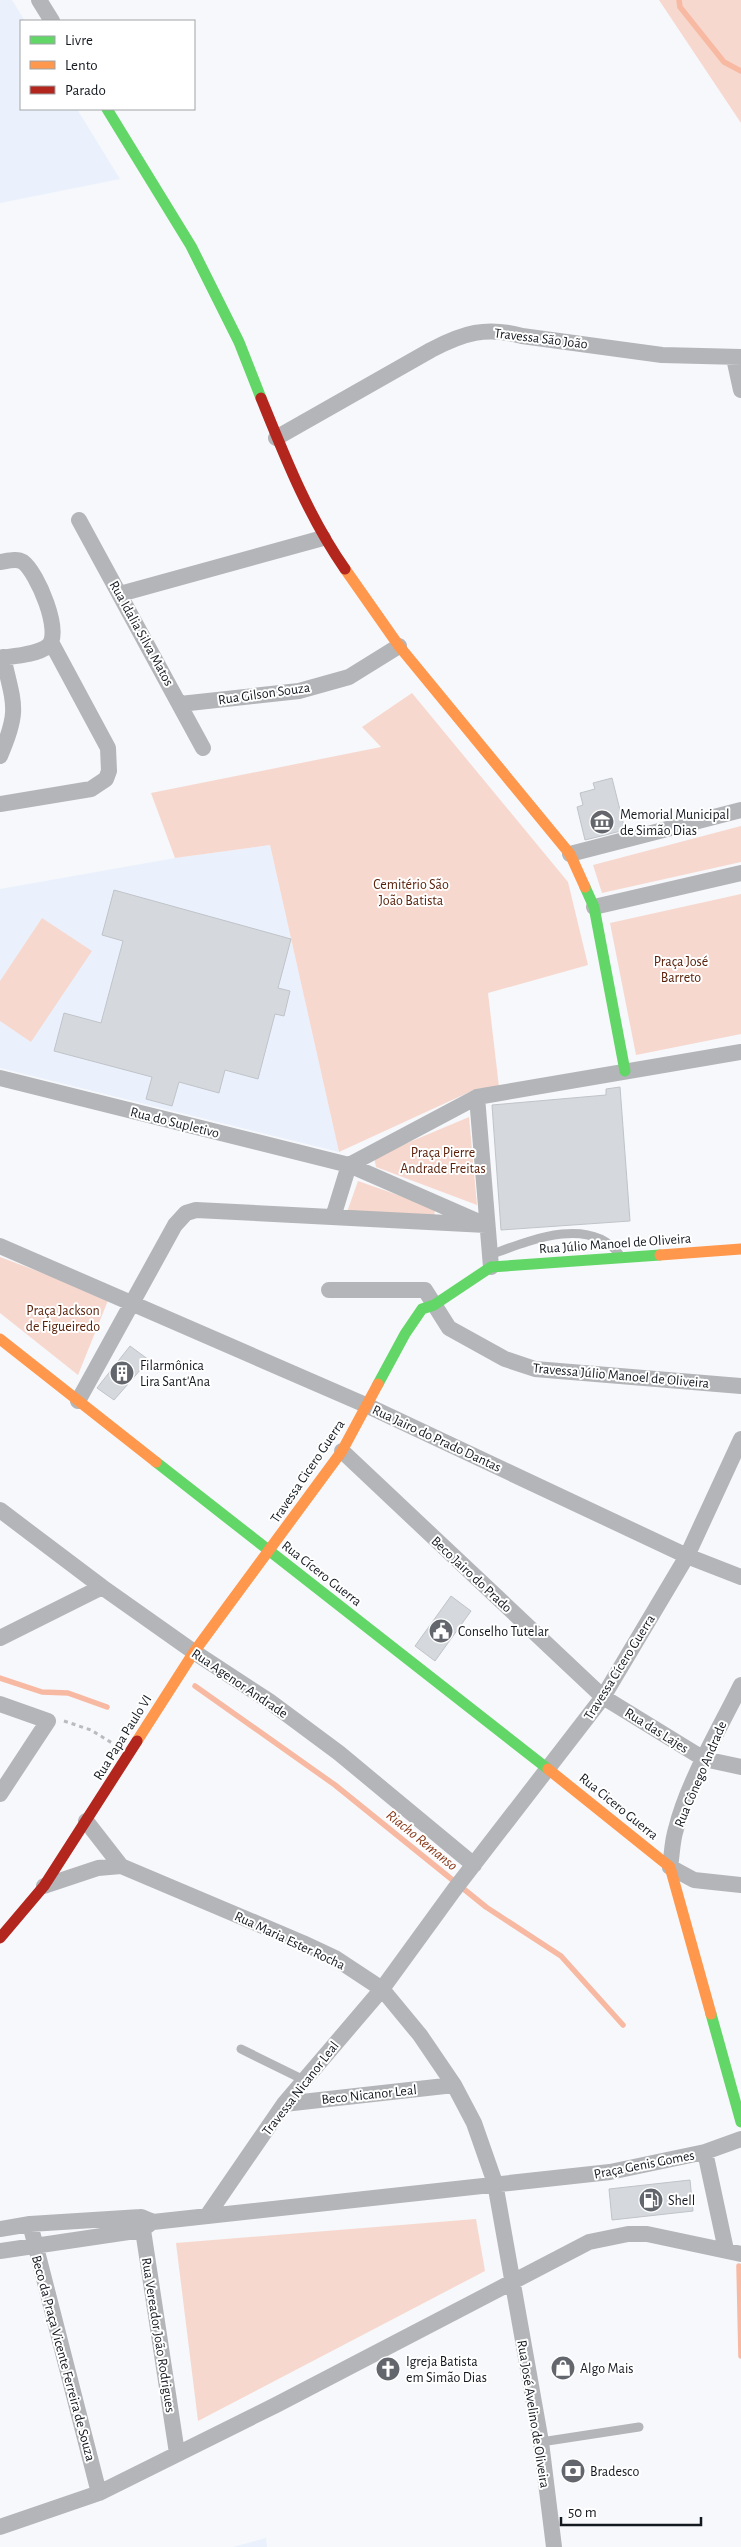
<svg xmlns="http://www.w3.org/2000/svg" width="741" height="2547" font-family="'Alegreya Sans',sans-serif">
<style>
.built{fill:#eaf1fc}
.green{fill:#f7d8ce}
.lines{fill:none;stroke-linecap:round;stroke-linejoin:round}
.stream{stroke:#f8b9a3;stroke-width:5.5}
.building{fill:#d5d9dd;stroke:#c0c4c9}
.path{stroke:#b9bbbe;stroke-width:3;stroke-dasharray:4 4;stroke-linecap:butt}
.lane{stroke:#b3b5b8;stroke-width:9}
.street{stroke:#b3b5b8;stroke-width:16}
.fast{stroke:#63d668;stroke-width:11}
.slow{stroke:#ff974d;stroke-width:11}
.jam{stroke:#b3261e;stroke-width:11}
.labels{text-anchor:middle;stroke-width:4;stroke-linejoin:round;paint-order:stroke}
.street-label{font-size:14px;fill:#141920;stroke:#fff}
.poi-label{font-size:14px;fill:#141920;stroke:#fff;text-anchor:start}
.park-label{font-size:14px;fill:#5a220b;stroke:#fff}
.water-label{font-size:15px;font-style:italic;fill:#8b3a1a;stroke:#fff}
</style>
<rect width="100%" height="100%" fill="#f6f8fb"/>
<!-- built -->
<path class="built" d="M0 0H12L25 21H21V109H77L120 179 0 203Z
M270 845 339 1152 0 1068V889L175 858Z
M266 2538 267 2547H233Z"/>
<!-- green -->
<path class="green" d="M659 0H741V123Z
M412 693 568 882 588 965 488 993 499 1087 476 1089 339 1152 270 845 175 858 151 793 381 747 362 727Z
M741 826V862L602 893 593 865Z
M741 894V1034L636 1055 610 923Z
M42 918 92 951 31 1042 0 1021V981Z
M469 1117 477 1205 376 1167 374 1157Z
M358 1181 435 1208 434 1219 347 1212Z
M0 1257 109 1298 78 1375 0 1313Z
M476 2219 485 2271 198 2421 176 2243Z"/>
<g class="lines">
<!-- stream -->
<path class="stream" d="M679 0 680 7 724 62 741 71
M0 1678 42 1692 68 1693 107 1707
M195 1686 335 1785 486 1907 561 1956 623 2025
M739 2266 741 2356"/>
</g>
<!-- building -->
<path class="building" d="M612 778 625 830 585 840 577 807 583 805 580 793 595 789 593 783Z
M114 890 291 939 278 988 290 991 284 1016 275 1014 258 1079 225 1070 219 1093 179 1082 172 1106 146 1099 152 1077 54 1051 64 1013 101 1023 123 941 102 935Z
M620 1087 630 1221 501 1230 492 1105 606 1095V1089Z
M130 1346 149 1360 114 1400 97 1388Z
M451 1596 471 1611 435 1661 415 1646Z
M690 2180 693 2211 612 2220 609 2189Z"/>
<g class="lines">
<!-- path -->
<path class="path" d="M64 1721 91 1730 112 1743"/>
<!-- lane -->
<path class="lane" d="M490 1255C528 1241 589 1215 619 1254
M241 2049 304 2080
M541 2442 639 2427"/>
<!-- street -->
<path class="street" d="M39 0 52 21
M734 358 741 390
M276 438 431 350C463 333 486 326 522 336L662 355 741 357
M79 520 203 748
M0 562C7 561 17 558 23 562 37 572 63 633 48 646 37 655 14 656 0 658
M120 594 323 538
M180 704 299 691 349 677 399 646
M0 756C20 710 14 705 3 657
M0 804 91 789 106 779 109 771 108 748 51 642
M570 854 741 810
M594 907 741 873
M0 1078 349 1165 477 1221
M477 1097 491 1267
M333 1217 349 1165 477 1097 741 1052
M0 1246 368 1406 687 1556 741 1577
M329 1290H425L449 1328 505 1359 535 1369 741 1386
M78 1401 175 1225 186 1213 196 1210 486 1225
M342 1451 603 1697 704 1759 741 1767
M0 1510 102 1587 194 1652 269 1701 339 1753 474 1865
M0 1638 102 1587
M741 1685C720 1728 687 1783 676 1829 672 1841 672 1855 670 1867L694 1880 741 1885
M0 1704 48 1721 0 1794
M86 1821 121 1866 303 1943 335 1958 382 1989 420 2035 454 2085 474 2123 495 2183 541 2442 554 2547
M44 1886 98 1868 121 1866
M284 2104 454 2085
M705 2152 726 2250
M207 2216 284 2104 382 1989 454 1890 603 1697 687 1556 741 1439
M141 2217 177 2453
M30 2224 99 2493
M0 2229 30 2224 141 2217 153 2222 610 2172 705 2152 741 2139
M0 2251 142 2230 151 2223
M0 2527 99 2493 276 2405 589 2242 628 2234H647L741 2254"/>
<!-- fast -->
<path class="fast" d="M107 109 191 246 239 342 261 398
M585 887 594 907 625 1071
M378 1384 405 1334 422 1309 434 1305 491 1267 660 1255
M156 1462 548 1769
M711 2014 741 2122"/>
<!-- slow -->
<path class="slow" d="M345 569 399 646 570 854 585 887
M660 1255 741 1249
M0 1339 156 1462
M137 1741 194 1652 342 1451 378 1384
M548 1769 670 1867 711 2014"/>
<!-- jam -->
<path class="jam" d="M261 398C285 457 308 516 345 569
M0 1938 44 1886 137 1741"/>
</g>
<!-- icons -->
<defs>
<symbol id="museum-disc" viewBox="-11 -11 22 22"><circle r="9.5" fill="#63676d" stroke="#fff"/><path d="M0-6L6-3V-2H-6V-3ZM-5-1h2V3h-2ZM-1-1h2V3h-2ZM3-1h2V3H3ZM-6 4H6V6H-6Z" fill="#fff"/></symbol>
<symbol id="building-disc" viewBox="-11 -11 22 22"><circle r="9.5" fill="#63676d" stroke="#fff"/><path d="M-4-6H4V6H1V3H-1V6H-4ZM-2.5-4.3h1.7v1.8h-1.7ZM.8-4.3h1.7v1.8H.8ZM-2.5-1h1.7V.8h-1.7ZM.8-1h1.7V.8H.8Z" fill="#fff"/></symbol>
<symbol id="civic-disc" viewBox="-11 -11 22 22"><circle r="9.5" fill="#63676d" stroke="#fff"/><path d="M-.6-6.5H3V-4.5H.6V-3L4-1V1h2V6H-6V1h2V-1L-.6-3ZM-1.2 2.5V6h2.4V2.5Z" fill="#fff"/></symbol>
<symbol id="fuel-disc" viewBox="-11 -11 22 22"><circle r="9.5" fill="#63676d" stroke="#fff"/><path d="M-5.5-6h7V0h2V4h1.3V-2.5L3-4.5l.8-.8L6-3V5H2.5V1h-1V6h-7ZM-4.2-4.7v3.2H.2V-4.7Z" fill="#fff"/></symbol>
<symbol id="shop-disc" viewBox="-11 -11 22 22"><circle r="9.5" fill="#63676d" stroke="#fff"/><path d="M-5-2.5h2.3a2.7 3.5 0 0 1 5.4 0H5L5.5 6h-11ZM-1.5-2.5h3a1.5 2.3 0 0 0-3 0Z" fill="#fff"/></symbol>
<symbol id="church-disc" viewBox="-11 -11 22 22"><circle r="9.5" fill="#63676d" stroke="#fff"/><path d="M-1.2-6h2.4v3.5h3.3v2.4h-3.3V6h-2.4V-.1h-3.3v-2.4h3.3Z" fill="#fff"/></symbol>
<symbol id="bank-disc" viewBox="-11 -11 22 22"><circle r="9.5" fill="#63676d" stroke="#fff"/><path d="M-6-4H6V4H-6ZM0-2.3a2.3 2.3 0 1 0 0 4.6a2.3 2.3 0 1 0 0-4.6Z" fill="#fff"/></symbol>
</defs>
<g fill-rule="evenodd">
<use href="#museum-disc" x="588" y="808" width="28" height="28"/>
<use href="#building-disc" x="108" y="1359" width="28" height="28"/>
<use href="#civic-disc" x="427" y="1617" width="28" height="28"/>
<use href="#fuel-disc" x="637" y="2186" width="28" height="28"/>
<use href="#shop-disc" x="549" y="2354" width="28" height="28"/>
<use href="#church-disc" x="374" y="2355" width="28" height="28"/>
<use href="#bank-disc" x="559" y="2457" width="28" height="28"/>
</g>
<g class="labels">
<!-- street labels -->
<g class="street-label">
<text transform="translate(541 338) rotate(7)" y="5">Travessa São João</text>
<text transform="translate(142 633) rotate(61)" y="5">Rua Idalia Silva Matos</text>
<text transform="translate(264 693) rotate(-8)" y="5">Rua Gilson Souza</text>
<text transform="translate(175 1122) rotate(14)" y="5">Rua do Supletivo</text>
<text transform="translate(615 1243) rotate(-4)" y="5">Rua Júlio Manoel de Oliveira</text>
<text transform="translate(621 1375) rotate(5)" y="5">Travessa Júlio Manoel de Oliveira</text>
<text transform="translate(437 1438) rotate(25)" y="5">Rua Jairo do Prado Dantas</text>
<text transform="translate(307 1471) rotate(-56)" y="5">Travessa Cicero Guerra</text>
<text transform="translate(322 1573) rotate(38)" y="5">Rua Cícero Guerra</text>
<text transform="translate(472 1574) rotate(43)" y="5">Beco Jairo do Prado</text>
<text transform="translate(619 1667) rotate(-58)" y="5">Travessa Cícero Guerra</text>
<text transform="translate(240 1683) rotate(34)" y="5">Rua Agenor Andrade</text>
<text transform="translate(657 1730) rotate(32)" y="5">Rua das Lajes</text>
<text transform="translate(122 1737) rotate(-58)" y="5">Rua Papa Paulo VI</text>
<text transform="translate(700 1774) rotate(-67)" y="5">Rua Cônego Andrade</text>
<text transform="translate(619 1806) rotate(39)" y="5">Rua Cicero Guerra</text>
<text transform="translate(290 1940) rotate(25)" y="5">Rua Maria Ester Rocha</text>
<text transform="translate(300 2088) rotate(-52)" y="5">Travessa Nicanor Leal</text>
<text transform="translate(369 2094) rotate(-6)" y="5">Beco Nicanor Leal</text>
<text transform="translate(644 2164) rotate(-11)" y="5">Praça Genis Gomes</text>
<text transform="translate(159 2335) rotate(81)" y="5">Rua Vereador João Rodrigues</text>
<text transform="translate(64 2358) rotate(75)" y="5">Beco da Praça Vicente Ferreira de Souza</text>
<text transform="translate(534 2414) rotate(81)" y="5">Rua José Avelino de Oliveira</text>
</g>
<!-- poi labels -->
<g class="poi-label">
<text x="620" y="819">Memorial Municipal<tspan x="620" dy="16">de Simão Dias</tspan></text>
<text x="140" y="1370">Filarmônica<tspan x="140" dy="16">Lira Sant'Ana</tspan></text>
<text x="458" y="1636">Conselho Tutelar</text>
<text x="668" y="2205">Shell</text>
<text x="406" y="2366">Igreja Batista<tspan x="406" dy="16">em Simão Dias</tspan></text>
<text x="580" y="2373">Algo Mais</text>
<text x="590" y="2476">Bradesco</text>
</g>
<!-- park labels -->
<g class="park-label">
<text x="411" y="889">Cemitério São<tspan x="411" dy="16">João Batista</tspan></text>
<text x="681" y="966">Praça José<tspan x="681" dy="16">Barreto</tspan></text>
<text x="443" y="1157">Praça Pierre<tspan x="443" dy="16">Andrade Freitas</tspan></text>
<text x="63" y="1315">Praça Jackson<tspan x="63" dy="16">de Figueiredo</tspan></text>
</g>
<!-- water labels -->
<g class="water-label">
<text transform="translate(422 1840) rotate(39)" y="5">Riacho Remanso</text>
</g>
</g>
<!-- legend -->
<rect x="20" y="20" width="175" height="90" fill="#ffffff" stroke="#a1a3a6"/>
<rect x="30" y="36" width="25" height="8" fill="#63d668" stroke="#a1a3a6"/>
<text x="65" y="45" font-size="15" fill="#141920">Livre</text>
<rect x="30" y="61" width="25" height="8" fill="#ff974d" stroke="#a1a3a6"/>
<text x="65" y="70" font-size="15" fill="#141920">Lento</text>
<rect x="30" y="86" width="25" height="8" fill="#b3261e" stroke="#a1a3a6"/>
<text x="65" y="95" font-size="15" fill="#141920">Parado</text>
<!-- scale -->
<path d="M561 2517v8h140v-8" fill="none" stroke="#141920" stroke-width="2.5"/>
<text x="568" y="2517" font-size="15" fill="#141920" stroke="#ffffff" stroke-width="4" paint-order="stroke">50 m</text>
</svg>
